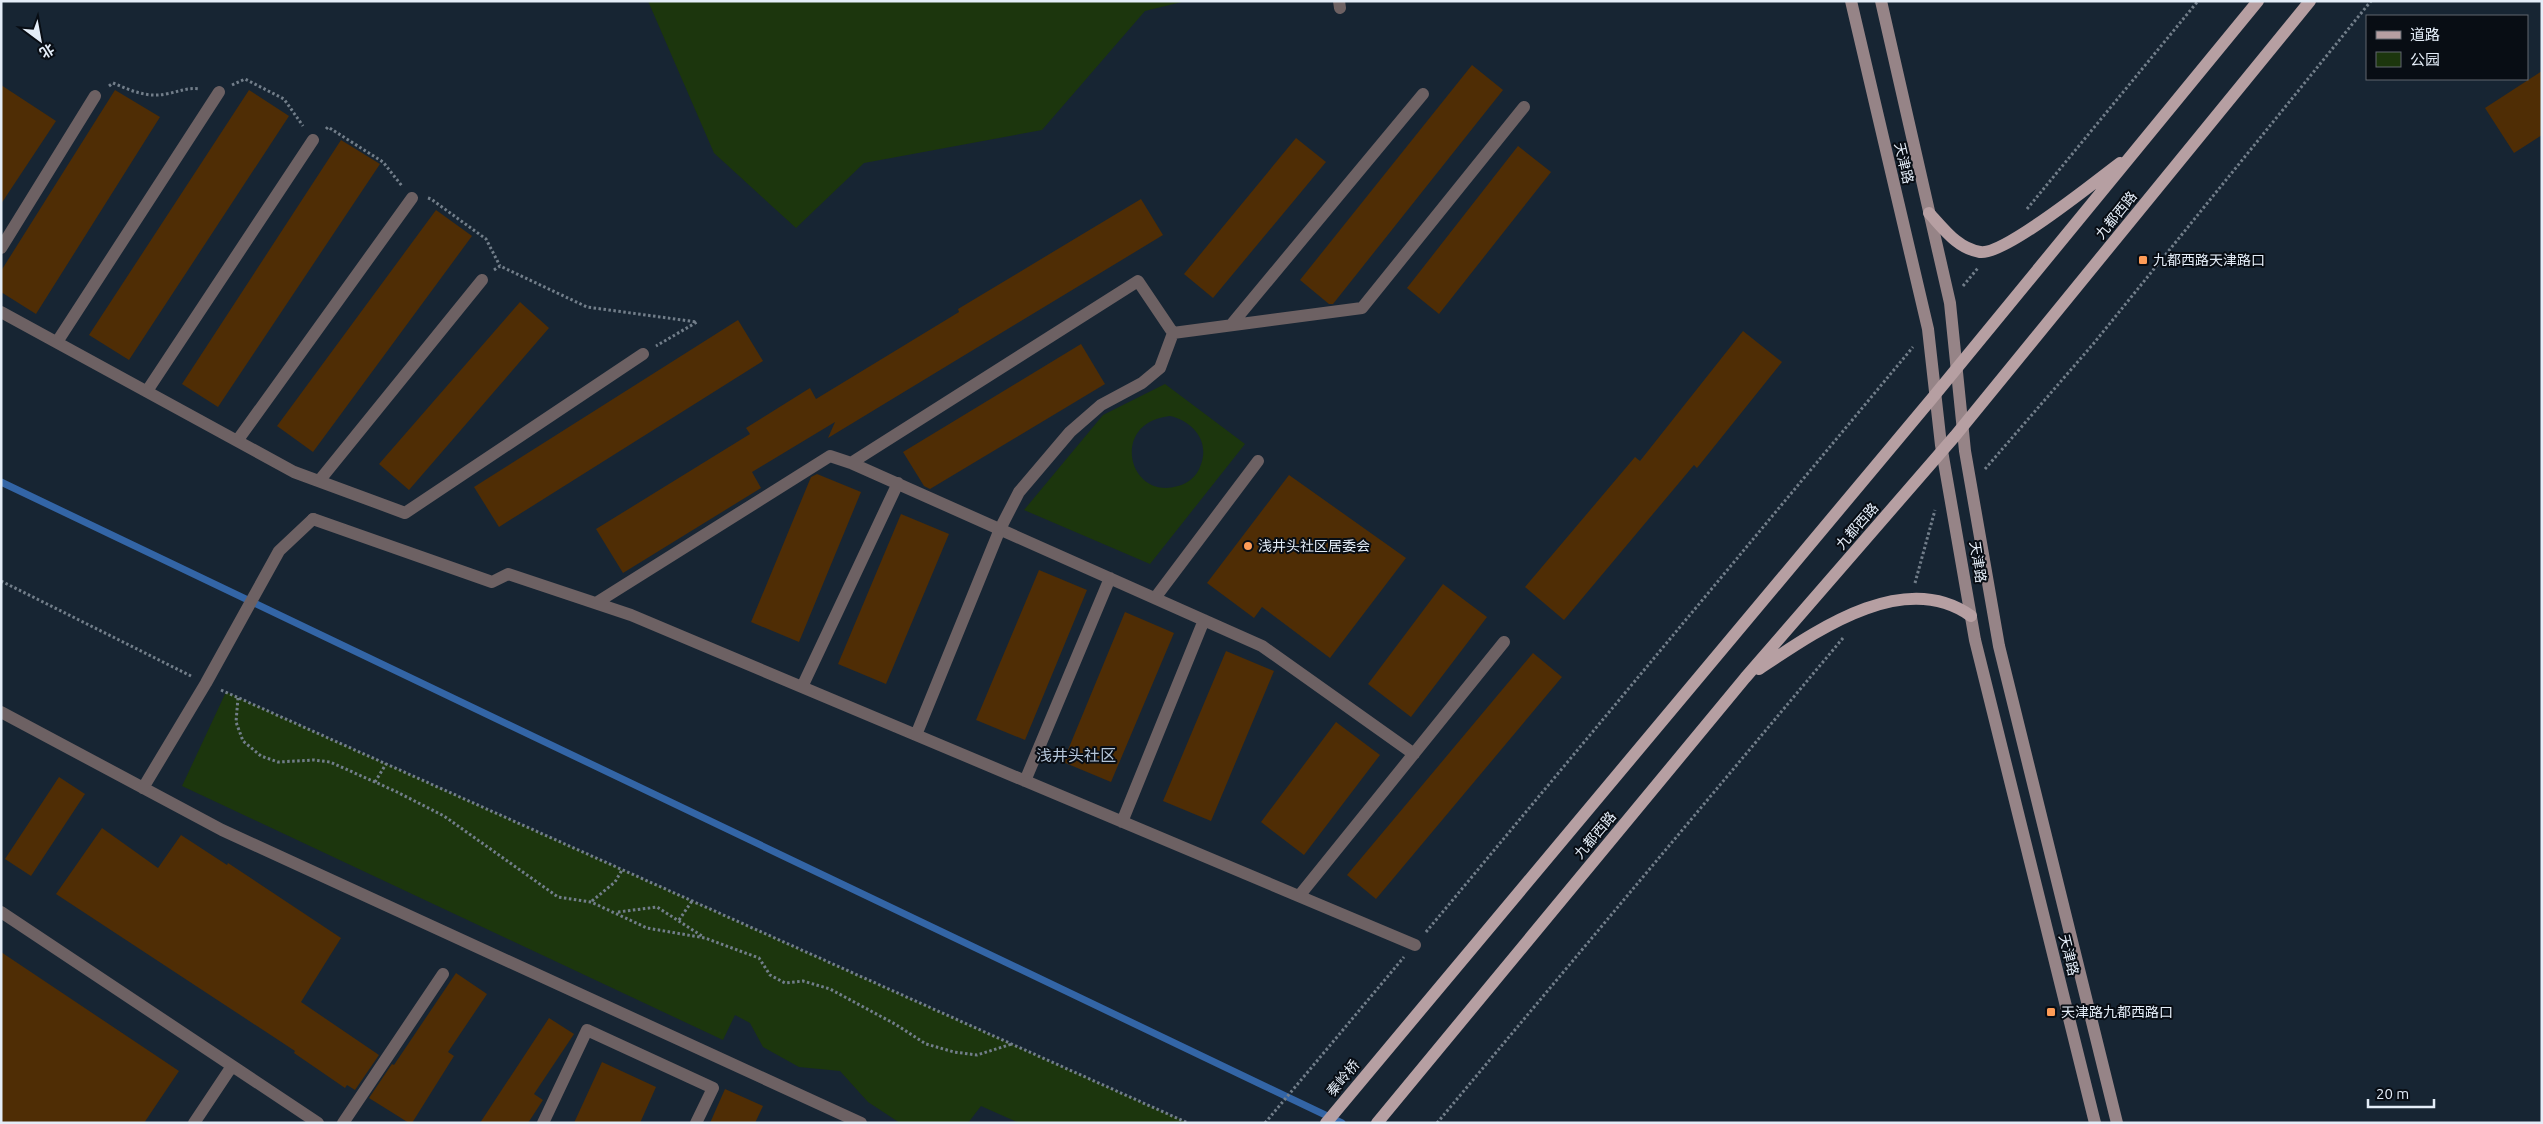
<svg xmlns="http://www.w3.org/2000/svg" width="2543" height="1124" font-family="Ubuntu,'Noto Sans SC',sans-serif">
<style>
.green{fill:#1c360d;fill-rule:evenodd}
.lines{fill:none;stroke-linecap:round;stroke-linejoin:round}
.stream{stroke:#3365a6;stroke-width:7}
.building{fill:#4f2d05}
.path{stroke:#727e8a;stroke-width:3;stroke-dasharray:2.5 2.5;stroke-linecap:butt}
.lane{stroke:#6d6163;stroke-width:12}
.street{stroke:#6d6163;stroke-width:12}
.secondary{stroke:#968487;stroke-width:12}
.primary{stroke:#b69fa2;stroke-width:12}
.poi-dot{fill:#fe9c57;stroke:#080d14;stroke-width:2}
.labels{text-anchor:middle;stroke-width:4;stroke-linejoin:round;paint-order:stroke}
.street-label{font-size:14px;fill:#e4edf8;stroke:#080d14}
.poi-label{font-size:14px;fill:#e4edf8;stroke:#080d14;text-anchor:start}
.quarter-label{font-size:16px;fill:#b4c5d9;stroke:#080d14}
</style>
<rect width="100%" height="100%" fill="#172533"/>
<!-- green -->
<path class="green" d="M648 1H1186L1145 11 1042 130 864 163 796 228 714 153Z
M1165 384 1245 444 1150 564 1024 510 1103 415ZM1170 416C1193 421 1211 442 1200 467 1197 476 1187 484 1178 486 1128 501 1109 422 1170 416Z
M226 692 1188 1123H1019L981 1106 968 1123H900L868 1102 840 1071 799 1067 763 1047 750 1023 735 1015 723 1040 182 786Z"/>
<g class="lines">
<!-- stream -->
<path class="stream" d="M1 482 1342 1123"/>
</g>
<!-- building -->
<path class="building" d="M1472 65 1503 90 1333 304H1329L1300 280Z
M2542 71V135L2514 153 2485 108Z
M1 85 56 121 1 204Z
M115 90 160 117 36 314 1 292V271Z
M249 90 289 116 129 360 89 335Z
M1296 138 1326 162 1213 298 1184 274Z
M341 140 380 164 218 407 182 384Z
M1518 146 1551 172 1439 314 1407 288Z
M1141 199 1163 235 828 438 835 422 752 472 761 488 623 573 596 529 750 434 746 428 810 388 816 399 959 312 958 309Z
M436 210 472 236 313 452 277 426Z
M520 302 549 328 409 490 379 464Z
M738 320 763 361 499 527 474 487Z
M1743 331 1782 362 1697 468 1694 465 1564 620 1525 587 1635 457 1640 461Z
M1081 344 1105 384 930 489 924 486 903 452Z
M817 474 861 492 799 642 751 622 811 477Z
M1289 475 1406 558 1330 658 1262 607 1254 618 1207 583Z
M901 514 949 534 886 684 838 664Z
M1039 570 1087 590 1025 740 976 720Z
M1443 584 1487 617 1411 717 1368 684Z
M1125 612 1174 633 1111 782 1063 762Z
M1226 651 1274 671 1211 821 1163 801Z
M1533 653 1562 677 1376 899 1347 875Z
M1336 722 1380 755 1304 855 1261 822Z
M59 777 85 794 31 876 5 859Z
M102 828 158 868 181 835 227 865 228 863 341 938 301 1002 379 1055 355 1090 347 1085 345 1088 294 1053 295 1051 56 894Z
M1 952 179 1071 144 1123H1Z
M456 973 487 994 448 1052 454 1056 412 1123H409L369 1098 392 1064 394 1065Z
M549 1018 574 1034 534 1094 543 1100 528 1123H480Z
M602 1062 656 1087 640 1123H574Z
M725 1089 763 1106 755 1123H710Z"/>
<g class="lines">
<!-- path -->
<path class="path" d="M232 85 245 79 284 99 303 126
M109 86 113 83C130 90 146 98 166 94 178 92 187 87 200 89
M326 129 328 127 383 162 402 186
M428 198 431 199 486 239 500 266
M2027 209 2198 1
M494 270 500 266 587 307 697 322 656 346
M1963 286 1978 268
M1985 469 2094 343 2371 1
M1 581 191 676
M1915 583 1935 510
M221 690 1188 1123
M238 698 236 722 243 741 261 756 278 762 314 760 330 762 395 791 444 816 558 897 591 902 647 928 705 938 740 951 759 958 770 975 785 983 803 981 830 989 895 1024 926 1044 954 1052 977 1055 1012 1044
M375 782 386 764
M592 901 615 882 622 870
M618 912 657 907 702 936
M679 920 692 901
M1426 932 1913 347
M1265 1123 1404 957
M1437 1123 1843 638"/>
<!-- lane -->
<path class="lane" d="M1339 1 1340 8
M1 248 95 96
M1 312 294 472 405 513 643 354
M1231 325 1423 94
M57 342 219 92
M147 391 313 140
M237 441 412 198
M319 481 482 280
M313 519 492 582 508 574 631 615 1415 945
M1155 598 1258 461
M596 603 830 456 851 463
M802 687 898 483
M916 735 1000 529 1019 492 1070 432 1101 405 1142 383 1160 368 1173 333
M1414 754 1262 646 851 463 1138 281 1173 333 1362 308 1524 107
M1025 781 1110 578
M1122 822 1204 620
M1299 896 1504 642
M1 912 318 1123
M194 1123 232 1066
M343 1123 443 974
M543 1123 587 1030 713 1088 696 1123"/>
<!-- street -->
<path class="street" d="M1 712 222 830 861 1123
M143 788 206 683 279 551 313 519"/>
<!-- secondary -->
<path class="secondary" d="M1851 1 1928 329 1941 445 1975 640 2095 1123
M1881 1 1950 303 1965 451 1999 646 2117 1123"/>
<!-- primary -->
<path class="primary" d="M1929 213C1944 229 1957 248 1980 252 2004 256 2097 180 2120 163
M1759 669C1816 631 1904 568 1971 616
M1326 1123 1934 396 2258 1
M1377 1123 1745 678 1955 436 2310 1"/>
</g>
<!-- markers -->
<g class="poi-dot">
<rect x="2138" y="255" width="10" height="10" rx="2.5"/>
<circle cx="1248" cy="546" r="5"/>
<rect x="2046" y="1007" width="10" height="10" rx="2.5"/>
</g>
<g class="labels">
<!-- street labels -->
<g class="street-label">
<text transform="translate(1904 163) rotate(77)" y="5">天津路</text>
<text transform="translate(2116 215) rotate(-51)" y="5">九都西路</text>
<text transform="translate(1857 526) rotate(-49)" y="5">九都西路</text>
<text transform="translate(1978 562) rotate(81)" y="5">天津路</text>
<text transform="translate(1595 835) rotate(-50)" y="5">九都西路</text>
<text transform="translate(2069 955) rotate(76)" y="5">天津路</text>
<text transform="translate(1343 1078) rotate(-50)" y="5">秦岭桥</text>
</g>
<!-- poi labels -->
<g class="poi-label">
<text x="2153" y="265">九都西路天津路口</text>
<text x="1258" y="551">浅井头社区居委会</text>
<text x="2061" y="1017">天津路九都西路口</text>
</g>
<!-- quarter labels -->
<g class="quarter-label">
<text x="1076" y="761">浅井头社区</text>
</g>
</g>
<!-- border -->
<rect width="2543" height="1124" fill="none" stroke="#e4edf8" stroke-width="5"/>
<!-- legend -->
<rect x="2366" y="15" width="162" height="65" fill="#080d14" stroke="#60676f"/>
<rect x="2376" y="31" width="25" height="8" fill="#b69fa2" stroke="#60676f"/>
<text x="2410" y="40" font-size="15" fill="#e4edf8">道路</text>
<rect x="2376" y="52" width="25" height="15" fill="#1c360d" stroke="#60676f"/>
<text x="2410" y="65" font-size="15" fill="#e4edf8">公园</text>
<!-- north arrow -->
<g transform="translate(40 40) rotate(148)" stroke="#080d14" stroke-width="4" paint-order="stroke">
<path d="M0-4L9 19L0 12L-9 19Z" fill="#e4edf8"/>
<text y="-8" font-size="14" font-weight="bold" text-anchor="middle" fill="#e4edf8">北</text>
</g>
<!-- scale -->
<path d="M2368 1099v8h66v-8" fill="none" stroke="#e4edf8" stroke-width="2.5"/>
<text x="2376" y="1099" font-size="15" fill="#e4edf8" stroke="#080d14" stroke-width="4" paint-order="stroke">20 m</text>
</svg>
